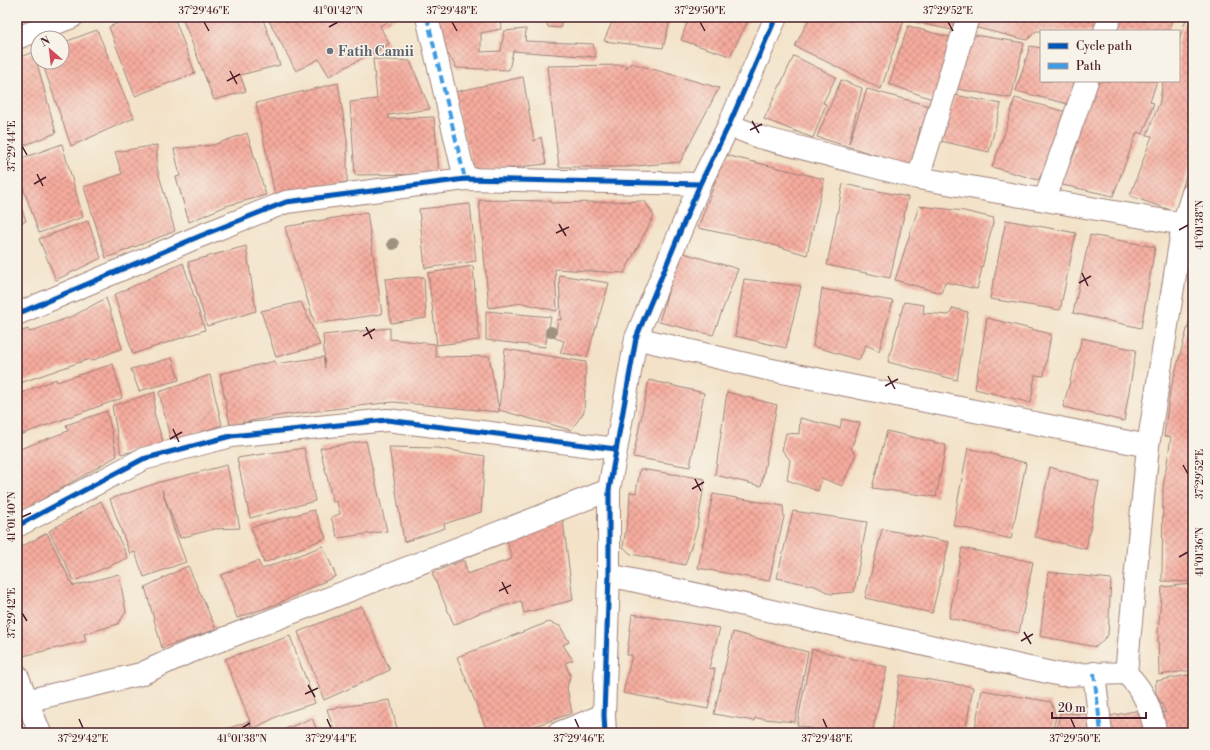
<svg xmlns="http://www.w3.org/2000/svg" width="1210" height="750" font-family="'Libre Bodoni',serif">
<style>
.building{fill:url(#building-cross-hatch)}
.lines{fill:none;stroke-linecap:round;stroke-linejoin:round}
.minor-casing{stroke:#9e807a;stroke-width:24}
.minor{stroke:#fff;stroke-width:22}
.quiet{stroke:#409be1;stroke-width:4;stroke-dasharray:8 4;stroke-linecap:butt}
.cycleway-casing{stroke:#f7f3e8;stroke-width:8}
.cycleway{stroke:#0057b8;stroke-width:5}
.tree{fill:#a0927f}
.ticks{fill:none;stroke:#4a1f2b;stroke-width:1.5}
.worship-dot{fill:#6b7280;stroke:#f7f3e8;stroke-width:1.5}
.labels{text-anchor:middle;stroke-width:3;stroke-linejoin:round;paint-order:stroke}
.worship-label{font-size:14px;font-weight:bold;fill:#5b616d;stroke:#f7f3e8;text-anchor:start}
.neatline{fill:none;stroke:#4a1f2b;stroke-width:1.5}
.ticks-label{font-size:10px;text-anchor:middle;fill:#4a1f2b}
</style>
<defs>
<pattern id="building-cross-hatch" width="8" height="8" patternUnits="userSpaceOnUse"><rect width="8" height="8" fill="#f6ac9e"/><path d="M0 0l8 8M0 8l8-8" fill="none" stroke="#c98b81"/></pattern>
</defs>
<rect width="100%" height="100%" fill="#f7f3e8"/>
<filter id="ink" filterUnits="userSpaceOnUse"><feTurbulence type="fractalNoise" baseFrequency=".025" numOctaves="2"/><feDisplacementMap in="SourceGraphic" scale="8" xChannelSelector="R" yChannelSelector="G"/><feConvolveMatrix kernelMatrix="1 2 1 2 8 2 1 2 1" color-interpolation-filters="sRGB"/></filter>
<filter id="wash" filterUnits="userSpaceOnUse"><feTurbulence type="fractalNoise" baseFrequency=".012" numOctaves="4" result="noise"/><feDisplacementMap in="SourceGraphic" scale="16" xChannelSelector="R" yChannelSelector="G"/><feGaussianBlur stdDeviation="0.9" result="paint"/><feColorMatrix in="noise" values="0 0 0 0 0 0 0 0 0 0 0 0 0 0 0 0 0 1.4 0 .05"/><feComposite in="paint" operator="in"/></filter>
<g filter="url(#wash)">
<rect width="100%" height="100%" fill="#f3e2c8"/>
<g id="blocks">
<!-- building -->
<path class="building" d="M132 17H174L195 73 135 96 109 27Z
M182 17H262L280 65 240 75 246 91 214 100Z
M267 17H396L380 26 389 44 329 76 319 59 296 71Z
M437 17H500L501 29 481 33V52L501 51 504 31 526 29 525 41 593 44 596 57 513 51 509 70 457 68 443 47Z
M545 17H561V28L548 27Z
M578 17H597V21L578 18Z
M614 17H671L663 48 604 41Z
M689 17H750L730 56 681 40Z
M810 17H905L881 89 795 46Z
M912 17H964L961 28 952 30 910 21Z
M976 17H1105L1100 31H1036L1027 40 973 27Z
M1114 17H1173L1169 31H1110Z
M1187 17H1193V150L1176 212 1130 196 1152 136 1147 135 1160 101 1163 81H1179V40Z
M908 26 952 38 935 100 889 84Z
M97 30 134 118 71 146 42 62H62V43Z
M968 34 1024 43 1011 98 951 88Z
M1030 46 1041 48V81H1081L1072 105 1016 91Z
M34 52 56 133 17 148V58Z
M794 56 836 77 823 103 826 104 813 138 764 119Z
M373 59 410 61 430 109 389 115V119L434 117 439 174 355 175 350 102 377 99Z
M631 63 719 88 680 162 625 167H559L547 66 626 65V69Z
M523 77 534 141 541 137 546 164 475 172 462 129 455 92Z
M841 80 862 88 849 143 867 89 933 107 928 127H920L912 166 817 137Z
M1093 81H1157L1150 102 1154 103 1143 134 1137 132 1113 196 1058 184 1065 161 1070 164 1077 147 1070 144Z
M338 83 347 140V182L275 195 256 103Z
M955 95 1001 104 989 152 941 141Z
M1015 98 1070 113 1043 172 1038 180 992 167 1004 135Z
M247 133 266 195 226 206 189 222 176 177 180 176 174 149 213 145Z
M62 144 83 217 39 233 17 170V160Z
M157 145V168L175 231 106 258 84 187 122 174 115 152Z
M725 155 824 179 807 255 760 241 698 228Z
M843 184 908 197 890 278 827 265Z
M17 195 26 221 17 224Z
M479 200 551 201V203L645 201 654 216 624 273 555 269 557 311 522 303 489 308Z
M470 204 476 261 425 268 419 209Z
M919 206 964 211 994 218 977 289 945 282 941 293 895 280Z
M367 212 382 314 315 324 285 227Z
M1006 220 1076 233 1060 310 990 299Z
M88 221 101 258 56 280 39 239Z
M1090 235 1155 247 1141 328 1073 313Z
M246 246 256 311 207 326 188 262Z
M680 252 738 269 713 335 659 322Z
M183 263 205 330 133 354 114 295Z
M473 266 479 340 437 345 428 273Z
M559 275 609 283 587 357 560 353 564 341 555 338 558 319 561 320Z
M424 277 426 318 391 323 385 279Z
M744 279 801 286 786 348 735 336Z
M822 289 893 301 879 351 866 345 859 360 813 346Z
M106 298 122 348 91 361 89 359 17 384V333L28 329 29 332 73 316Z
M301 302 320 345 276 357 261 311Z
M904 302 924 305 923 313 949 315 953 308 968 312 957 380 888 362Z
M1193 308V582L1162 581 1163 488 1171 437 1164 436 1170 391Z
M486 311 551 317 545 347 486 340Z
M987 318 1051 334 1044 376 1035 375 1031 403 975 389Z
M390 328V339L435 344 436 357 489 356 499 410 505 349 586 362 584 412 571 430 499 410V412L393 402 283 415 230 425 220 374 275 361V364L323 357 325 368 323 335Z
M1082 338 1136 350 1124 421 1063 407Z
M172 358 179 380 139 391 131 369Z
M113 364 122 398 17 436V395L56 379 57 382Z
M210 375 222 425 171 442 159 392Z
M649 380 704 393 690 467 633 457Z
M155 392 154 413 164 445 121 454 112 406Z
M727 392 777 405 761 486 715 475Z
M107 411 117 456 17 514V450L68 431 66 425Z
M800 418 840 428 842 419 860 423 851 449 856 454 842 486 822 478 818 491 787 480 790 460 782 450 786 433 799 434Z
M887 431 946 445 936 497 872 488Z
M366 441 387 531 338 538 331 517 340 514 337 502H333L320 448Z
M389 447 438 448 485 456 481 512 444 524 445 528 404 542Z
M304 448 315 501 250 518 237 458Z
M968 448 1026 463 1011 539 953 525Z
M227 465 240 528 214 529 180 538 162 490 176 535 186 562 144 577 135 552 130 554 110 499 160 482Z
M1050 467 1099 482 1086 549 1035 537Z
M640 469 705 479 697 528 685 565 631 554 623 547 629 511 630 492 636 493Z
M713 494 783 506 784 517 769 581 698 568Z
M101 501 128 558 74 581 49 531Z
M314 510 326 538 264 563 251 527Z
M793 511 867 522 854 592 831 594 815 586 777 578Z
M563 520 573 600 524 613 521 601 479 613 454 625 432 573 464 560 467 574 512 559 507 540Z
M882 529 949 542 932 613 865 598Z
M47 533 73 586 119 574 126 612 118 624 84 634 86 641 23 656 17 637V549Z
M323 546 336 576 277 604 237 618 221 575 258 561 262 569Z
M962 548 1033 562 1019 633 949 618Z
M188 566 216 629 162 648 145 587Z
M1048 572 1111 579 1108 635 1096 647 1040 636Z
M1193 584V670L1159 675 1158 632 1162 587Z
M361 606 390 670 324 700 298 632Z
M632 614 720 628 709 668 715 669 708 709 623 693 632 655H627Z
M549 622 560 626 569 642 563 645 573 660 565 663 570 675 567 688 572 713 515 733H488L457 657Z
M733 632 808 652 795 722 755 718 754 721 714 714Z
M290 636 315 703 284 713 253 729 225 659Z
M812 649 887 667 872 733H829L797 725Z
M1193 674V733H1162L1157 715 1166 712 1156 694V681Z
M900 675 973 687 965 733H891Z
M982 690 1051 702 1056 717 1052 733H974Z
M390 700 398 733H335L327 709Z
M1145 709 1150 733H1107L1105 717Z
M1060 713 1089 714 1094 733H1056Z
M312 718 318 733H276Z
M249 721 252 733H221V731Z
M21 728 23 733H17V729Z"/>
</g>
</g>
<g filter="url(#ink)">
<use href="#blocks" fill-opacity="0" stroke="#9e807a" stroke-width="1"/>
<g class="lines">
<defs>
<path id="minor" d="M427 17 465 179
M1105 31 1110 17
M17 38 72 17
M729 125 759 137 918 178 1183 224
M918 178 968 17
M1045 199 1087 81
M17 314 200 236 286 202 465 179 700 184
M636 338 767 369 1148 446
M17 526 143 459 231 436 387 420 616 449
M609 575 1061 675 1126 673C1145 692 1150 707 1156 733
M1094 673 1101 733
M1126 673 1148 446 1183 224 1193 193
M17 675 40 733
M26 701 141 674 182 655 609 490
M559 733 604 715
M605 733 604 715 609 575V490L636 338 700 184 729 125 776 17"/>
</defs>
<!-- minor casing -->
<use href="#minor" class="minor-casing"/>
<!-- minor -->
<use href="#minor" class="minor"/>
<!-- quiet -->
<path class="quiet" d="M427 17 465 179
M1094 673 1101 733"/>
<defs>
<path id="cycleway" d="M17 314 200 236 286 202 465 179 700 184
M17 526 143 459 231 436 387 420 616 449
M605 733 604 715 609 575V490L636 338 700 184 729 125 776 17"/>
</defs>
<!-- cycleway casing -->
<use href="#cycleway" class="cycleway-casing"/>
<!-- cycleway -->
<use href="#cycleway" class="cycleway"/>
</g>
<!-- trees -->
<g class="tree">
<circle cx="393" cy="244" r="6"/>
<circle cx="551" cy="332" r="6"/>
</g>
</g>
<!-- ticks -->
<path class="ticks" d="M204 22 209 31M452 22 457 31M700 22 705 31M948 22 953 31M329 27 338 22M230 71 237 84M227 81 240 74M752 121 759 133M750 130 762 124M22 146 27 155M37 174 43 186M34 184 46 177M559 224 566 236M1179 230 1188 225M556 233 569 227M1082 273 1088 286M1079 283 1091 276M366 327 372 339M363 336 375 329M888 376 895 389M885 386 898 379M173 429 179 442M170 439 182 432M1183 465 1188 474M695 479 701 491M692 489 704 482M22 517 31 513M1179 557 1188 552M502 582 508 594M499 591 511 585M22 613 27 621M1024 632 1031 644M1021 641 1033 634M308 685 315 697M305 694 318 688M79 719 83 728M327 719 331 728M575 719 579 728M823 719 827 728M1071 719 1075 728M242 728 250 723"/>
<!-- markers -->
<circle class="worship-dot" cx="330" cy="51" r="4"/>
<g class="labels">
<!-- worship labels -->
<g class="worship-label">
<text x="338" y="56">Fatih Camii</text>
</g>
</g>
<!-- margin -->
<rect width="1210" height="750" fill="none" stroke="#f7f3e8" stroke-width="44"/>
<!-- legend -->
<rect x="1040" y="30" width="140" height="52" fill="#f7f3e8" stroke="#b29e9c"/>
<rect x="1048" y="43" width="20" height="6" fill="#0057b8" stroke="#b29e9c"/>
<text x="1076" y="50" font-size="12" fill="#4a1f2b">Cycle path</text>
<rect x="1048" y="63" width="20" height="6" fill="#409be1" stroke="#b29e9c"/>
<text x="1076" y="70" font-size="12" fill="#4a1f2b">Path</text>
<!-- north arrow -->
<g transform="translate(50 50) rotate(332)"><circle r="19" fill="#f7f3e8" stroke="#b29e9c"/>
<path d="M0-3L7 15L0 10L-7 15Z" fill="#d1495b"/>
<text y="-6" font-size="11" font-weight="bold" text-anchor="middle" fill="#4a1f2b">N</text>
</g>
<!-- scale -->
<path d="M1052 712v6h94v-6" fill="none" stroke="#4a1f2b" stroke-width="2"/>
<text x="1058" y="712" font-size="12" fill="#4a1f2b" stroke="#f7f3e8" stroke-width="3" paint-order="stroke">20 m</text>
<rect x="22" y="22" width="1166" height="706" class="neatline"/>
<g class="ticks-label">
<text x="204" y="14">37°29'46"E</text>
<text x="338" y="14">41°01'42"N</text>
<text x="452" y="14">37°29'48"E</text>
<text x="700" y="14">37°29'50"E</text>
<text x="948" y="14">37°29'52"E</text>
<text transform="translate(11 146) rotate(-90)" y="4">37°29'44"E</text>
<text transform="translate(1199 225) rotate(-90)" y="4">41°01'38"N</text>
<text transform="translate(1199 474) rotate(-90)" y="4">37°29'52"E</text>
<text transform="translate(11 517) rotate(-90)" y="4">41°01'40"N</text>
<text transform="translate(1199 552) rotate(-90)" y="4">41°01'36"N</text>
<text transform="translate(11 613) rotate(-90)" y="4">37°29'42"E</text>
<text x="83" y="742">37°29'42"E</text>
<text x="242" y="742">41°01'38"N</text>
<text x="331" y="742">37°29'44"E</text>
<text x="579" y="742">37°29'46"E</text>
<text x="827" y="742">37°29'48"E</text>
<text x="1075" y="742">37°29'50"E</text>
</g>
</svg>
